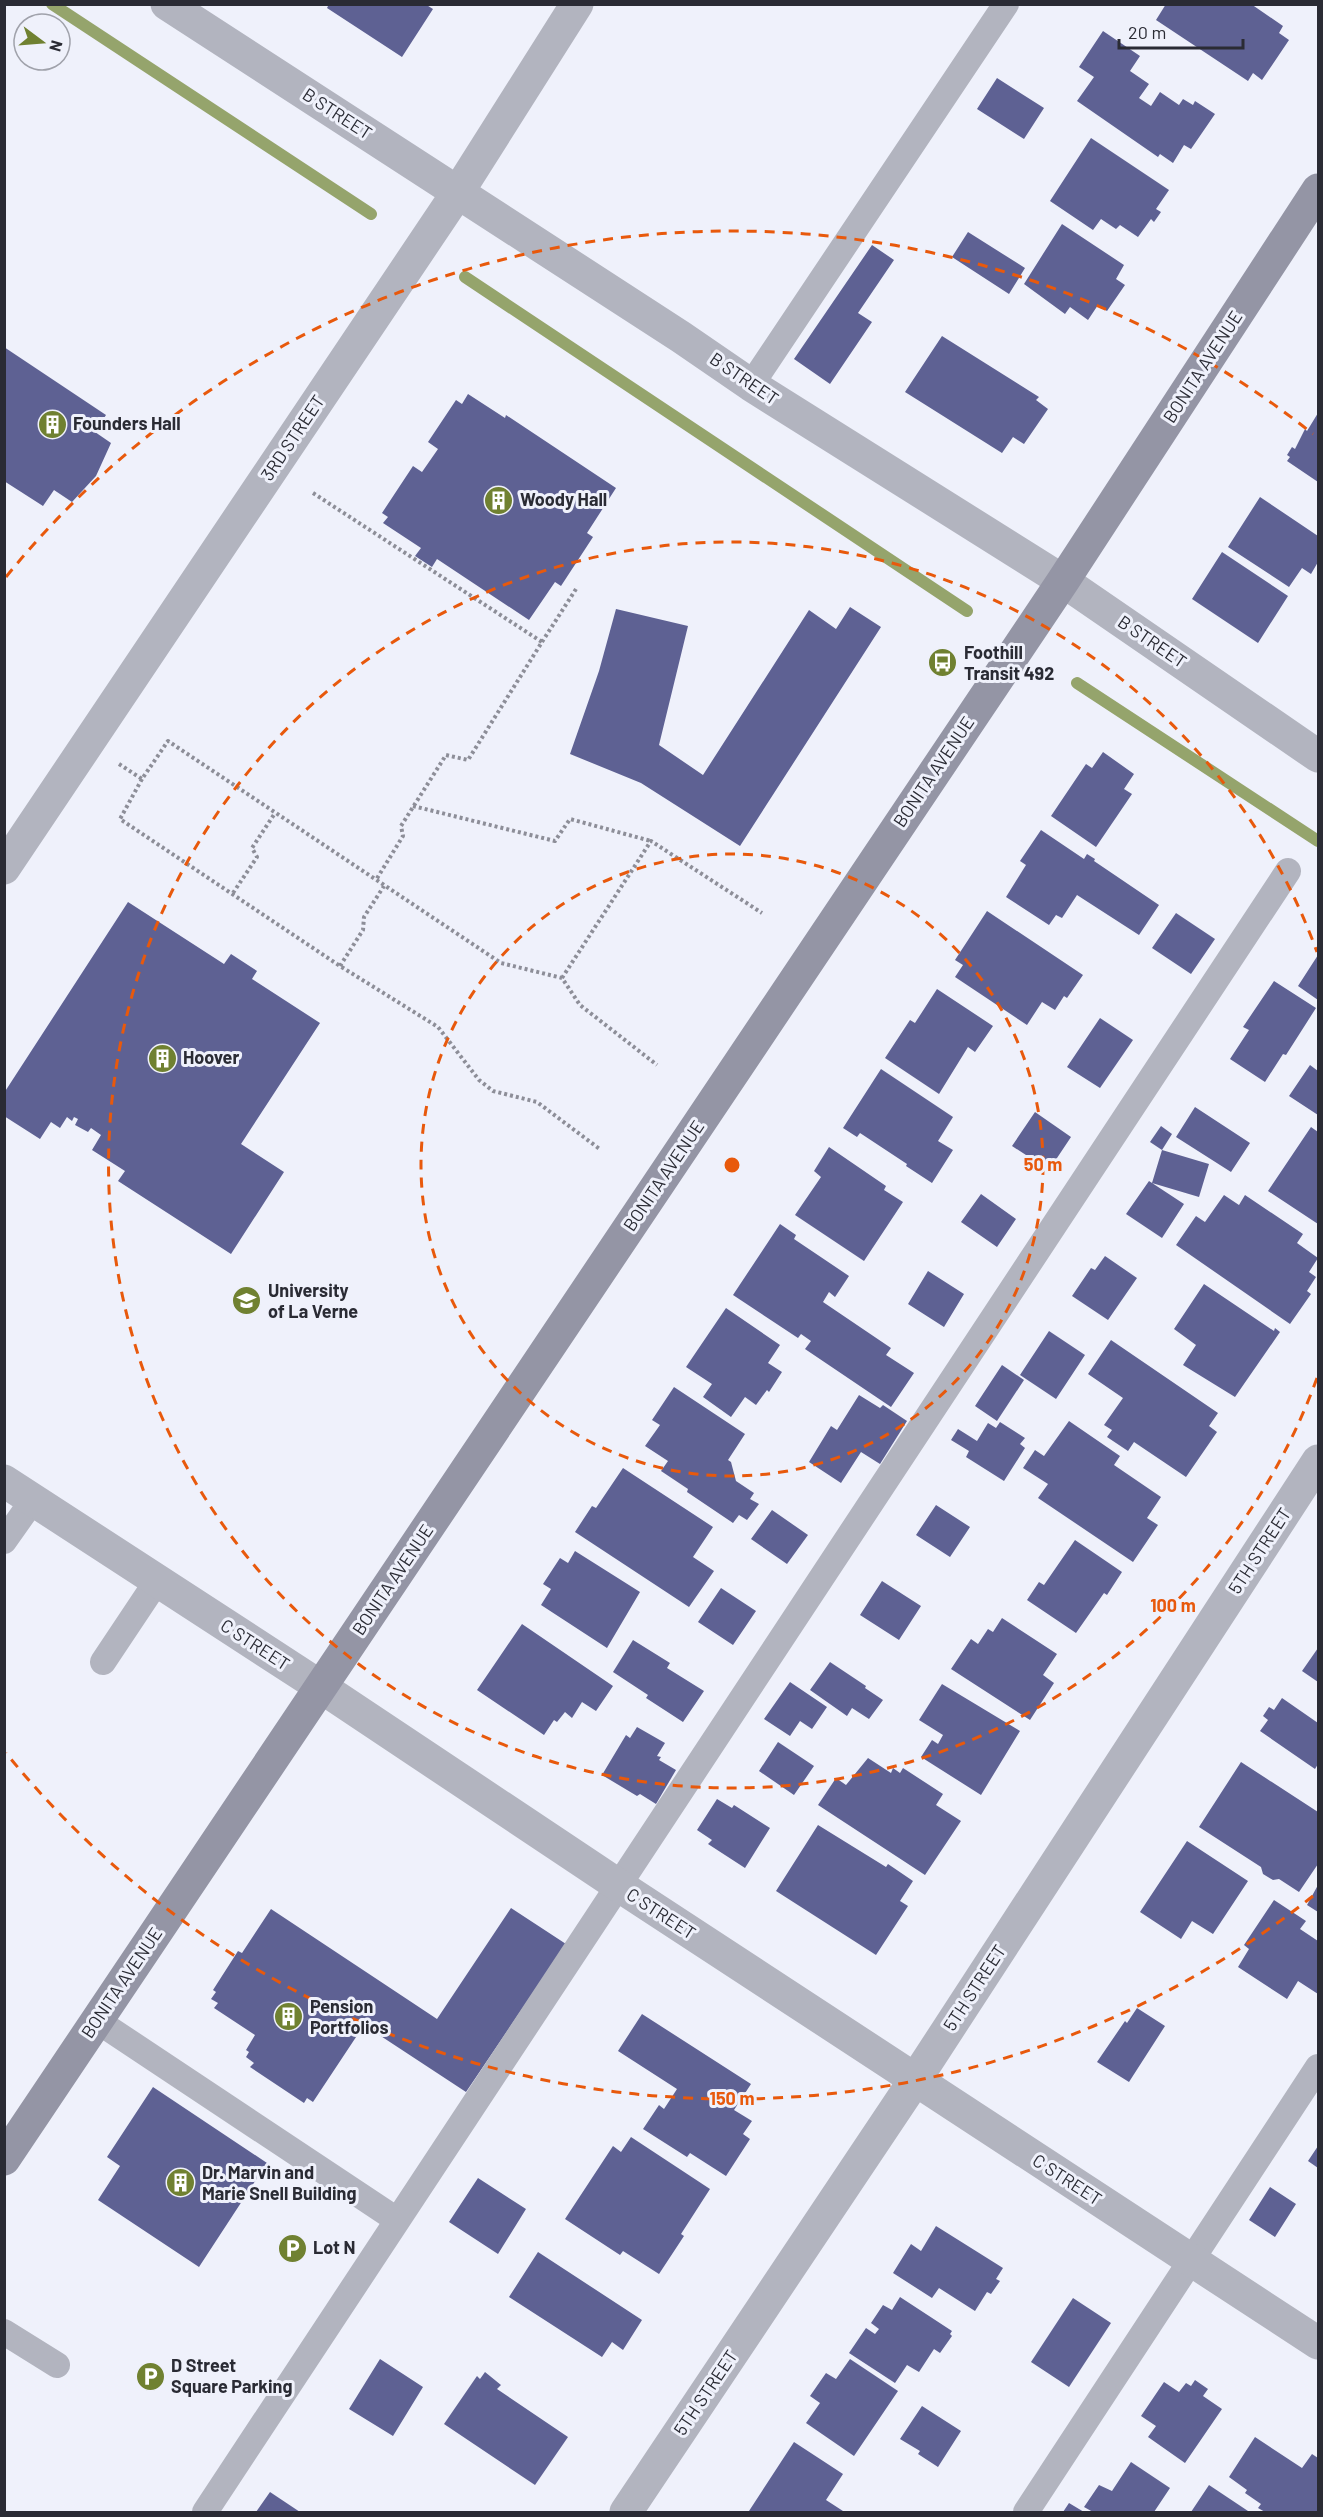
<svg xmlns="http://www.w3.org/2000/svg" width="1323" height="2517" font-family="Barlow,sans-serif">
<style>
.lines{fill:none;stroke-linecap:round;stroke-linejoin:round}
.stream{stroke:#95a46c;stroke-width:12}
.building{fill:#5e6193}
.path{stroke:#8d8e98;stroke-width:4;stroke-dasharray:3 3;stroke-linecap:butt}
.lane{stroke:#b2b4bf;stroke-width:26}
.street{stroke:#b2b4bf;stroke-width:33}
.secondary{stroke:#9495a5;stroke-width:33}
.ring{fill:none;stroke:#e8590c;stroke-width:3;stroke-dasharray:10 8}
.labels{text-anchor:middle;stroke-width:6;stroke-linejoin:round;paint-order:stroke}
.street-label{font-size:18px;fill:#2a2b34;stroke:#eff1fb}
.poi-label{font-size:18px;font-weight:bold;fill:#2a2b34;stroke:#eff1fb;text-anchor:start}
.centre{fill:#e8590c;stroke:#eff1fb;stroke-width:3}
.ring-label{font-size:18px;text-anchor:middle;font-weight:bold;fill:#e8590c;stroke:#eff1fb;stroke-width:6;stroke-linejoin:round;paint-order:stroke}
</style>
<rect width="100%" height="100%" fill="#eff1fb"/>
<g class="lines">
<!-- stream -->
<path class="stream" d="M52 4 371 214
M465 277 967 611
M1077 683 1318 841"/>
</g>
<!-- building -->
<path class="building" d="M329 4H425L433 9 402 57 327 8Z
M1166 4H1251L1283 26 1279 33 1289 40 1262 80 1253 73 1248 81 1156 20Z
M1103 31 1140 56 1130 71 1149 84 1139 98 1151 106 1160 92 1179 105 1183 99 1193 105 1195 101 1215 114 1191 149 1184 145 1173 163 1160 154 1158 157 1077 101 1094 77 1079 67Z
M997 78 1044 108 1024 139 977 109Z
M1091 138 1169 190 1156 209 1161 212 1154 222 1151 219 1138 237 1120 225 1116 229 1101 219 1093 230 1050 201Z
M1062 224 1124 265 1116 279 1125 285 1107 311 1098 305 1088 320 1070 307 1065 314 1024 284Z
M968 232 1025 268 1009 294 952 257Z
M872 245 894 260 858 313 872 322 830 384 794 359Z
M942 336 1039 397 1036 400 1048 409 1024 444 1013 437 1002 453 905 392Z
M4 347 106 415 95 432 111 443 96 476 72 502 54 490 43 506 4 481Z
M468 394 505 418 506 415 616 488 587 533 593 537 561 586 555 582 529 620 437 559 432 567 415 556 421 548 383 523 388 517 382 513 413 466 422 472 438 449 428 442 456 400 462 404Z
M1318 413V482L1287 461 1290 457 1287 455 1292 447 1295 449 1305 429 1307 431Z
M1260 497 1318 536V562L1311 574 1302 568 1289 587 1228 547Z
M1222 552 1288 596 1258 643 1192 599Z
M850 607 881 627 740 846 641 783 570 754 599 671 616 609 688 626 659 745 703 775 809 610 836 629Z
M1103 752 1134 774 1124 789 1132 794 1096 847 1051 816 1086 764 1092 768Z
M1041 830 1084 859 1087 854 1095 859 1094 861 1159 905 1139 935 1077 895 1062 918 1056 915 1049 925 1006 897 1026 865 1020 861Z
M128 902 224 964 231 954 257 971 252 979 320 1023 241 1144 284 1172 231 1254 118 1181 125 1171 92 1150 101 1135 91 1128 88 1132 75 1125 78 1119 74 1117 72 1121 67 1117 60 1128 51 1122 40 1139 4 1116V1093Z
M987 911 1083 975 1067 998 1064 996 1055 1010 1042 1002 1027 1025 955 977 963 965 955 960Z
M1176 913 1215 939 1191 974 1152 948Z
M1318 955V1000L1298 986Z
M1274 981 1316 1008 1286 1055 1283 1054 1265 1082 1230 1059 1249 1030 1243 1027Z
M937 989 993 1026 975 1052 968 1047 939 1094 885 1058 910 1020 915 1023Z
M1100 1018 1133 1040 1100 1088 1067 1067Z
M1310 1065 1318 1071V1115L1289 1096Z
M881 1069 953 1117 938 1141 953 1150 932 1183 906 1166 907 1164 860 1133 857 1137 843 1128Z
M1195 1107 1250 1143 1231 1172 1176 1137Z
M1035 1112 1071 1137 1049 1170 1012 1146Z
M1161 1126 1172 1134 1162 1150 1209 1164 1199 1197 1152 1183 1162 1150 1150 1142Z
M1311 1127 1318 1132V1224L1268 1191Z
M829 1147 886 1186 884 1190 903 1202 864 1261 795 1215 821 1177 814 1171Z
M1149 1181 1184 1204 1162 1238 1126 1214Z
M981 1194 1016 1219 997 1247 961 1222Z
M1224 1195 1239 1205 1245 1195 1303 1234 1297 1243 1318 1258 1309 1272 1316 1277 1307 1291 1311 1294 1290 1324 1176 1245 1196 1216 1205 1222Z
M780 1224 796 1235 794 1239 849 1276 835 1297 829 1292 823 1302 891 1348 886 1355 914 1373 891 1407 805 1349 811 1341 801 1334 798 1338 733 1295Z
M1105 1256 1137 1278 1108 1320 1072 1296 1091 1268 1095 1270Z
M928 1271 964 1294 944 1327 908 1304Z
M1204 1284 1274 1331 1275 1328 1280 1332 1235 1397 1183 1365 1196 1345 1174 1329Z
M726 1308 780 1345 768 1363 782 1372 769 1392 767 1390 756 1405 745 1397 731 1417 703 1397 712 1384 686 1367Z
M1049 1331 1085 1355 1056 1399 1020 1375Z
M1111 1340 1218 1413 1209 1426 1217 1432 1186 1477 1134 1442 1128 1451 1107 1437 1112 1430 1104 1425 1123 1398 1088 1374Z
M1002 1365 1024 1380 997 1421 975 1406Z
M674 1387 745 1434 728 1460 731 1462 736 1481 754 1493 750 1499 759 1504 747 1520 739 1515 733 1523 687 1492 688 1489 661 1471 668 1461 645 1446 660 1425 652 1420Z
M859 1395 880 1408 883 1405 907 1421 880 1464 861 1452 841 1483 809 1462 831 1426 837 1430Z
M1069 1421 1120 1456 1114 1465 1161 1497 1147 1518 1158 1525 1133 1562 1038 1498 1048 1484 1023 1468 1035 1450 1044 1456Z
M1000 1422 1025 1438 1020 1444 1025 1448 1004 1481 966 1457 969 1451 951 1440 958 1429 977 1441 988 1423 996 1428Z
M623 1468 713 1527 693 1557 714 1571 689 1607 575 1532 592 1506 596 1508Z
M936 1505 970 1527 950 1557 916 1535Z
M772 1510 808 1535 787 1564 751 1539Z
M1075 1540 1122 1572 1107 1595 1104 1593 1076 1633 1027 1600 1039 1582 1044 1585Z
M575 1551 640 1592 607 1648 541 1605 551 1589 543 1584 560 1558 568 1563Z
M882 1581 921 1606 899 1640 860 1615Z
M721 1588 756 1611 733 1645 698 1622Z
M1002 1618 1057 1654 1043 1675 1054 1683 1030 1720 951 1669 971 1639 978 1644 988 1629 993 1632Z
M522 1624 613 1686 596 1711 582 1702 572 1718 565 1712 557 1722 554 1720 544 1735 477 1690Z
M633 1640 670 1663 667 1668 704 1691 683 1722 646 1698 648 1695 613 1672Z
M1318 1648V1682L1302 1671Z
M830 1662 866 1686 865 1688 883 1700 869 1719 852 1708 847 1716 810 1690Z
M790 1682 827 1707 812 1729 800 1721 790 1736 764 1719Z
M942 1684 1020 1731 981 1795 921 1757 932 1740 938 1744 943 1735 919 1720Z
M1282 1698 1318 1723V1764L1315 1769 1260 1731 1268 1720 1263 1716 1269 1707 1274 1710Z
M637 1727 665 1743 657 1756 661 1757 659 1760 676 1770 656 1804 640 1794 637 1796 602 1775 626 1735 630 1738Z
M778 1742 814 1766 794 1795 759 1771Z
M868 1758 891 1773 893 1768 900 1773 903 1768 943 1794 936 1805 961 1821 925 1875 818 1805 836 1778 846 1785Z
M1241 1762 1318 1812V1864L1299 1892 1279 1879 1273 1880 1263 1874 1261 1867 1199 1827Z
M717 1799 732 1808 734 1805 770 1828 745 1868 708 1844 712 1840 697 1830Z
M818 1825 886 1867 888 1864 913 1881 900 1901 908 1906 876 1955 776 1891Z
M1187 1841 1248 1881 1213 1934 1192 1921 1181 1939 1140 1912Z
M1318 1885V1912L1307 1905Z
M1274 1900 1306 1921 1300 1929 1318 1941V1994L1298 1981 1287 1999 1238 1967 1249 1949 1244 1945Z
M511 1908 566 1944 466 2092 364 2025 313 2102 307 2098 304 2103 250 2067 254 2063 246 2057 249 2052 246 2050 255 2035 214 2008 218 2003 211 1999 216 1992 213 1990 238 1951 242 1953 271 1909 437 2019Z
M1137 2008 1165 2026 1129 2082 1097 2062 1125 2021 1127 2023Z
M642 2014 751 2084 734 2110 752 2121 743 2134 750 2139 726 2176 690 2153 687 2157 643 2129 659 2105 664 2109 677 2089 618 2051Z
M153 2087 267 2163 199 2267 98 2200 120 2166 107 2157Z
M631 2137 710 2189 681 2234 684 2236 659 2274 623 2251 620 2255 565 2219 613 2146 621 2152Z
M1318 2146V2168L1308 2161Z
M478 2178 526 2209 498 2254 449 2222Z
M1270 2187 1296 2204 1275 2237 1249 2220Z
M936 2226 1003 2268 996 2279 1000 2281 991 2294 987 2292 975 2311 939 2288 932 2298 893 2273 911 2244 921 2251Z
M538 2252 642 2320 623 2350 612 2342 602 2357 509 2297Z
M900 2297 952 2331 950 2334 952 2336 940 2353 934 2349 919 2372 907 2365 895 2383 849 2353 866 2328 875 2334 879 2329 871 2323 883 2305 892 2310Z
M1073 2298 1111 2323 1069 2387 1031 2362Z
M380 2359 423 2387 393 2436 349 2409Z
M850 2359 898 2391 854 2456 806 2423 820 2403 810 2396 826 2373 836 2379Z
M485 2372 501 2385 497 2389 568 2437 535 2485 444 2424 477 2376 480 2379Z
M1195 2380 1208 2389 1203 2396 1222 2409 1185 2463 1148 2437 1156 2426 1141 2416 1164 2382 1179 2392 1186 2383 1191 2386Z
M922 2406 961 2431 938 2467 918 2454 920 2451 900 2439Z
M1255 2437 1302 2468 1312 2454 1318 2458V2512H1265L1258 2508 1261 2504 1245 2493 1247 2490 1229 2477Z
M794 2442 843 2474 826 2500 843 2511 841 2512H752L749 2511Z
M1131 2462 1170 2488 1154 2512H1093L1084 2507 1099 2485 1112 2491Z
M1209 2485 1248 2511 1247 2512H1191Z
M270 2492 300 2512H256Z
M1069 2503 1084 2512H1063Z"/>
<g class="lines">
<!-- path -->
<path class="path" d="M313 493 542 642 468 760 446 755 401 826 403 836 376 880
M542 642 576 589
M119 764 142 779 168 741 501 963 562 978 580 1005 657 1065
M142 779 120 819 340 966 438 1027 479 1080 493 1091 537 1102 601 1150
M413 806 555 841 570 819 651 841
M233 893 257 857 252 848 275 813
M340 966 363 930 364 917 384 886
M562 978 651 841 762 913"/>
<!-- lane -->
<path class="lane" d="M751 385 1006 4
M4 1541 33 1500
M103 1662 157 1581
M96 2020 397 2220
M4 2332 57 2365
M205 2512 1288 871
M1026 2512 1318 2067"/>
<!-- street -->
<path class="street" d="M167 4 681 337 751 385 1063 581 1318 756
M4 868 458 192 577 4
M4 1481 321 1687 618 1885 1318 2343
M626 2512 915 2080 1318 1461"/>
<!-- secondary -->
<path class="secondary" d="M4 2159 1063 581 1318 190"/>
</g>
<!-- distance rings -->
<g class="ring">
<circle cx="732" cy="1165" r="311"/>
<path d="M1317 1378A623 623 0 1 1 1317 952"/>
<path d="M1313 1896A934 934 0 0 1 6 1753M6 577A934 934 0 0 1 1313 434"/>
</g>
<!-- icons -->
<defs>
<symbol id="building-disc" viewBox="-11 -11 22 22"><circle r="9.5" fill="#708131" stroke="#eff1fb"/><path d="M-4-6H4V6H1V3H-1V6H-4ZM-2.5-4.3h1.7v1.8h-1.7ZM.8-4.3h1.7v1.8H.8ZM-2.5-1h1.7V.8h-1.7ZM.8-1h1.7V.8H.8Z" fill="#fff"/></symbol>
<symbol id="bus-disc" viewBox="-11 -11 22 22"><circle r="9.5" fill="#708131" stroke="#eff1fb"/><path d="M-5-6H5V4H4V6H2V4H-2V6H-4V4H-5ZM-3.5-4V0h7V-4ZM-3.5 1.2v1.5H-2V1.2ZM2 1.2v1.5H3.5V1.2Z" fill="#fff"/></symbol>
<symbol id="university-disc" viewBox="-11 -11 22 22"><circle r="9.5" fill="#708131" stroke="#eff1fb"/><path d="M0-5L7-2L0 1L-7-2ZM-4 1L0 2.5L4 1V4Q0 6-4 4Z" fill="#fff"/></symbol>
<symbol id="parking-disc" viewBox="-11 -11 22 22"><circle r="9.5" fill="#708131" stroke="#eff1fb"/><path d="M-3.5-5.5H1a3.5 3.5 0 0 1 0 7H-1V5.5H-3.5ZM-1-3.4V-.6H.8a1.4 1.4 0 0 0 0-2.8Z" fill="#fff"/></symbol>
</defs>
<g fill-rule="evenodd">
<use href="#building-disc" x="36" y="408" width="33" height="33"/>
<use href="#building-disc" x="482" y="484" width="33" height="33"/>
<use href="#bus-disc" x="926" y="646" width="33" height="33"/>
<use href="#building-disc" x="146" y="1042" width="33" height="33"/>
<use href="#university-disc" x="230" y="1284" width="33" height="33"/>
<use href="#building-disc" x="272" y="2000" width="33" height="33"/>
<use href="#building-disc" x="164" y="2166" width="33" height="33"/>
<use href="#parking-disc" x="276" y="2232" width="33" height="33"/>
<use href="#parking-disc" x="134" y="2360" width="33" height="33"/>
</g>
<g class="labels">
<!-- street labels -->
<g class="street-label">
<text transform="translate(337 114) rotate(33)" y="6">B STREET</text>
<text transform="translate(1203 367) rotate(-57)" y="6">BONITA AVENUE</text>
<text transform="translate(744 379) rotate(34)" y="6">B STREET</text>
<text transform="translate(293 438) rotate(-56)" y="6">3RD STREET</text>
<text transform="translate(1152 642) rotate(34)" y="6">B STREET</text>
<text transform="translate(934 772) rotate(-56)" y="6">BONITA AVENUE</text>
<text transform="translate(664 1176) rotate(-56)" y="6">BONITA AVENUE</text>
<text transform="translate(1260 1551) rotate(-57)" y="6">5TH STREET</text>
<text transform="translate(393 1580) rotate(-56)" y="6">BONITA AVENUE</text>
<text transform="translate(255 1645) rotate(33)" y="6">C STREET</text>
<text transform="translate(661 1914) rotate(33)" y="6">C STREET</text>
<text transform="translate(122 1983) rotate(-56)" y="6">BONITA AVENUE</text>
<text transform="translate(975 1988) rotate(-57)" y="6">5TH STREET</text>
<text transform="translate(1067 2180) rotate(33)" y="6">C STREET</text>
<text transform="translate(706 2393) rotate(-56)" y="6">5TH STREET</text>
</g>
<!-- poi labels -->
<g class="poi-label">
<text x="73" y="430">Founders Hall</text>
<text x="520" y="506">Woody Hall</text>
<text x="964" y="659">Foothill<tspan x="964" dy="21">Transit 492</tspan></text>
<text x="183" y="1064">Hoover</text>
<text x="268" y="1297">University<tspan x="268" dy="21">of La Verne</tspan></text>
<text x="310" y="2013">Pension<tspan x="310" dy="21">Portfolios</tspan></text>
<text x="202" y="2179">Dr. Marvin and<tspan x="202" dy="21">Marie Snell Building</tspan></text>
<text x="313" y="2254">Lot N</text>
<text x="171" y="2372">D Street<tspan x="171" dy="21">Square Parking</tspan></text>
</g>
</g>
<circle cx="732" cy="1165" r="9" class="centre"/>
<g class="ring-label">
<text x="1043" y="1171">50 m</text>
<text x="1173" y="1612">100 m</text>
<text x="732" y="2105">150 m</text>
</g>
<!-- border -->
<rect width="1323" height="2517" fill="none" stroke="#2a2b34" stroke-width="12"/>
<!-- north arrow -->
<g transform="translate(42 42) rotate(106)"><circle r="28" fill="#eff1fb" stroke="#a0a2ab" stroke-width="1.5"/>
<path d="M0-4.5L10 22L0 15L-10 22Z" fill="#708131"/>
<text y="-9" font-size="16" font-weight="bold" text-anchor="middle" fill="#2a2b34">N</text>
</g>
<!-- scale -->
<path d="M1119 39v9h124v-9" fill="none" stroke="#2a2b34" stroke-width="3"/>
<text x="1128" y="39" font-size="18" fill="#2a2b34" stroke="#eff1fb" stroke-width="4.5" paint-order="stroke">20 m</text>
</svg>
